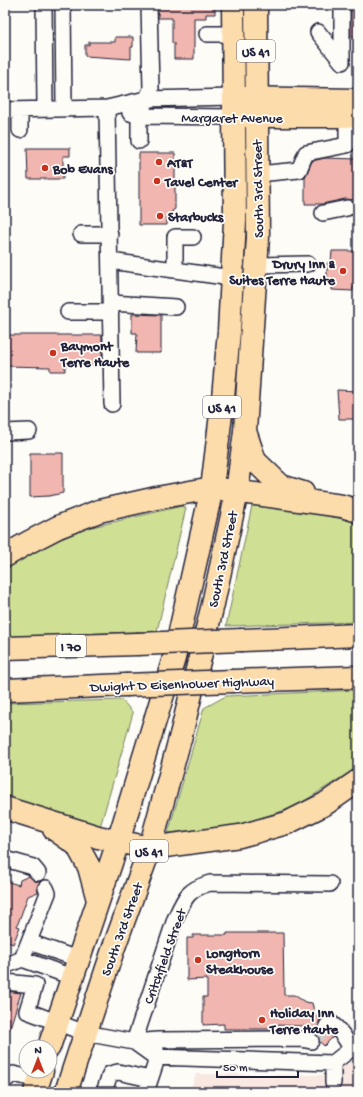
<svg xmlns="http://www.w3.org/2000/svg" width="363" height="1097" font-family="'Gochi Hand',sans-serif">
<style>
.built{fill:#f9e7e1}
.green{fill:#cfdf93;stroke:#788067}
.building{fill:#f1b6af;stroke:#22223b}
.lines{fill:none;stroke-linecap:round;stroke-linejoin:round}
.minor-tunnel{stroke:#d1d0d1;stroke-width:15;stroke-dasharray:15 8;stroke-linecap:butt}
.minor-casing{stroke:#22223b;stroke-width:18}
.major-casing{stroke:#22223b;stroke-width:23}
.highway-casing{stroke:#22223b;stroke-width:25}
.minor{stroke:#fdfcf7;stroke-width:15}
.major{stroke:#fddcac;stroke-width:20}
.highway{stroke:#fddcac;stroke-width:22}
.highway-bridge-casing{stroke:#22223b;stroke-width:25;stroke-linecap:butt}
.highway-bridge{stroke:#fddcac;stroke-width:22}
.poi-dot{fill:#c8321e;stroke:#fdfcf7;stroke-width:1.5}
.labels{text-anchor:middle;stroke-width:3.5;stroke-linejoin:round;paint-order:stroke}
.shield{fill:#fdfcf7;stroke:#646373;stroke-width:1}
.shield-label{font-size:13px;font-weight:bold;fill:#22223b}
.street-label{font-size:14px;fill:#22223b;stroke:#fdfcf7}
.poi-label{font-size:14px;font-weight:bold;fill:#22223b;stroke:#fdfcf7;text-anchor:start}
</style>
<rect width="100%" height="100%" fill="#fdfcf7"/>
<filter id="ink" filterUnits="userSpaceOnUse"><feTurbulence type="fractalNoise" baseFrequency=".025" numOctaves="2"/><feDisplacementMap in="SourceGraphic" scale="8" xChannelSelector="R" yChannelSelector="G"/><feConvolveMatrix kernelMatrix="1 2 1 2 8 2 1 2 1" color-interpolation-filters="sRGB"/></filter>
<g filter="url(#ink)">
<!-- built -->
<path class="built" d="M351 1062 358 1063V1092H190L196 1074 328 1075Z"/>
<!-- green -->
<path class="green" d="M253 501 358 522V622L226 626Z
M182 506 186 508 157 631 5 637V567L79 530Z
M358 690V767L295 807 234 826 168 833 204 708 226 696Z
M122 700 133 713 100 827 5 797V703Z"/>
<!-- building -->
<path class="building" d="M158 5H215V14H206V18H194V59H174V43H172V18H158Z
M351 11H358V37H351Z
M115 37H133V47H131V59L85 56V45H89V42H115Z
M27 148H70V156H63V179H28Z
M139 153H175V209L172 211V216H167V225H139Z
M325 158 358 159V200L345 199 322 204H305V177L312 161Z
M332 251H355V256H358V287H353V291L332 290V279H327V263L331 262Z
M132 314 161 315V353H136L137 333H132Z
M5 335H102V365H65V371H50V367L5 366Z
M337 390 358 391V419H339Z
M30 453H63V493L49 496 30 497Z
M29 876 35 881 40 882 37 886 38 892 28 896 17 926 20 927 13 944 5 941V881L19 885 20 880Z
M227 933H283L284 995H294L305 1002 312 1003 315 1015 320 1020 318 1025 319 1030 322 1033 330 1034 333 1037 324 1046 320 1042 317 1035 310 1032 304 1026 274 1025V1029H224V1024L203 1025V997H207V979L187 980V938H193V935H227Z
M5 991 21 993 7 1037H5Z"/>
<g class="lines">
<!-- minor-tunnel -->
<path class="minor-tunnel" d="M315 1037 327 1026"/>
<defs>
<path id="minor" d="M44 5 45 109
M63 5 64 108
M318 32 342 62
M207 34H233
M342 62V5
M107 108 112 404
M5 110 107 108 146 99 234 97
M130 113 139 116 234 117
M20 130V110
M139 141V116L151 89 149 5
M258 174 299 170 306 153 347 145V117
M323 213 347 208
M81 234H110
M110 261 232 278
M257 265 308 264
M175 269V237H193
M111 303 176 307
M68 312H111
M5 432 29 431
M5 859 33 867 38 873
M29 942 78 959
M22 959 72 977
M5 966 22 959 48 893 46 888
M5 982 35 985 27 1011 85 1033 134 1042 175 919C185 897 187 890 210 883L330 884
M134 1042 155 1057 333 1063 351 1049C346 1038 340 1030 330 1022L327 1026
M134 1042 158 1040 301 1039 311 1041
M5 1080 13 1074 39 1080
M333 1083V1063
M104 1092 110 1074 118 1072 150 1079
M146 1092 155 1065 156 1049"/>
<path id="major" d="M240 97 358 99
M234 117H347L358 115"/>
<path id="highway" d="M246 434 255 461 281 486 303 493
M5 556 29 542 58 527 99 511 157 498 212 488 342 506 358 511
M242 640 358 635
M5 648 137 644
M233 681 358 677
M5 690 126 685
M5 808 98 837 150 848 240 836 287 823 325 804 358 781
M54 829 77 845 89 867 98 900
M49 1047 118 842 174 658 212 488 223 398 229 331 235 221 233 5
M35 1092 42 1071
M66 1092 114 947 150 848 181 735 213 604 237 492 245 431 258 237 256 5"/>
</defs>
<!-- minor casing -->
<use href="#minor" class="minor-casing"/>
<!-- major casing -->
<use href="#major" class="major-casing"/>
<!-- highway casing -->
<use href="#highway" class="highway-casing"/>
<!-- minor -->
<use href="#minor" class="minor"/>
<!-- major -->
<use href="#major" class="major"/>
<!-- highway -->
<use href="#highway" class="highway"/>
<defs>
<path id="highway-bridge" d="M137 644 242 640
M126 685 233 681"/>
</defs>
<!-- highway-bridge casing -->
<use href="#highway-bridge" class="highway-bridge-casing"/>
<!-- highway-bridge -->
<use href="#highway-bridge" class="highway-bridge"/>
</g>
</g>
<!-- markers -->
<g class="poi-dot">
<circle cx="159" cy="162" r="4"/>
<circle cx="45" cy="168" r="4"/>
<circle cx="157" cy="181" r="4"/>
<circle cx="160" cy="216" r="4"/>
<circle cx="343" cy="271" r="4"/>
<circle cx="53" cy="353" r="4"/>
<circle cx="198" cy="960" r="4"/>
<circle cx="262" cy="1020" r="4"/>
</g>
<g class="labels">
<!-- shield labels -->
<g class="shield">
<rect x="237" y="40" width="38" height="22" rx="3"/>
<rect x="203" y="396" width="38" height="22" rx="3"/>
<rect x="56" y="635" width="30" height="22" rx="3"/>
<rect x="130" y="840" width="38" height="22" rx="3"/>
</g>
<g class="shield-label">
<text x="256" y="56">US 41</text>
<text x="222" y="412">US 41</text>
<text x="71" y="651">I 70</text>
<text x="149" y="856">US 41</text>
</g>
<!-- street labels -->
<g class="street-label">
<text x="232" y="122">Margaret Avenue</text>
<text transform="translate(257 189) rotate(-91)" y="5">South 3rd Street</text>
<text transform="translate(222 559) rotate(-78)" y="5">South 3rd Street</text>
<text transform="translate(182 683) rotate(-2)" y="5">Dwight D Eisenhower Highway</text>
<text transform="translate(121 929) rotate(-70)" y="5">South 3rd Street</text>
<text transform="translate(164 956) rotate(-70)" y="5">Critchfield Street</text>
</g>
<!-- poi labels -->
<g class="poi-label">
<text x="167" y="167">AT&amp;T</text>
<text x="53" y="173">Bob Evans</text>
<text x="165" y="186">Tavel Center</text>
<text x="168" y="221">Starbucks</text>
<text x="335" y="268" text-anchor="end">Drury Inn &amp;<tspan x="335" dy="16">Suites Terre Haute</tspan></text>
<text x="61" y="350">Baymont<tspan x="61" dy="16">Terre Haute</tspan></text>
<text x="206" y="957">LongHorn<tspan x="206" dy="16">Steakhouse</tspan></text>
<text x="270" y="1017">Holiday Inn<tspan x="270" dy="16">Terre Haute</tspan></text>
</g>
</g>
<!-- margin -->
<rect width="363" height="1097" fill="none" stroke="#fdfcf7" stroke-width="20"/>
<rect x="10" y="10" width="343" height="1077" fill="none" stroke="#22223b" stroke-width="1.5" filter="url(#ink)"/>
<!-- north arrow -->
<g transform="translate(38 1059)"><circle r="19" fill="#fdfcf7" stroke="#a5a5ac"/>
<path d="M0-3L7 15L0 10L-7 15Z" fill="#c8321e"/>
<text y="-6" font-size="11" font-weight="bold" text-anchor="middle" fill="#22223b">N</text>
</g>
<!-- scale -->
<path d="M217 1071v6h81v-6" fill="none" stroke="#22223b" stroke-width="2"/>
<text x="223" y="1071" font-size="12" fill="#22223b" stroke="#fdfcf7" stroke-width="3" paint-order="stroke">50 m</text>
</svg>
